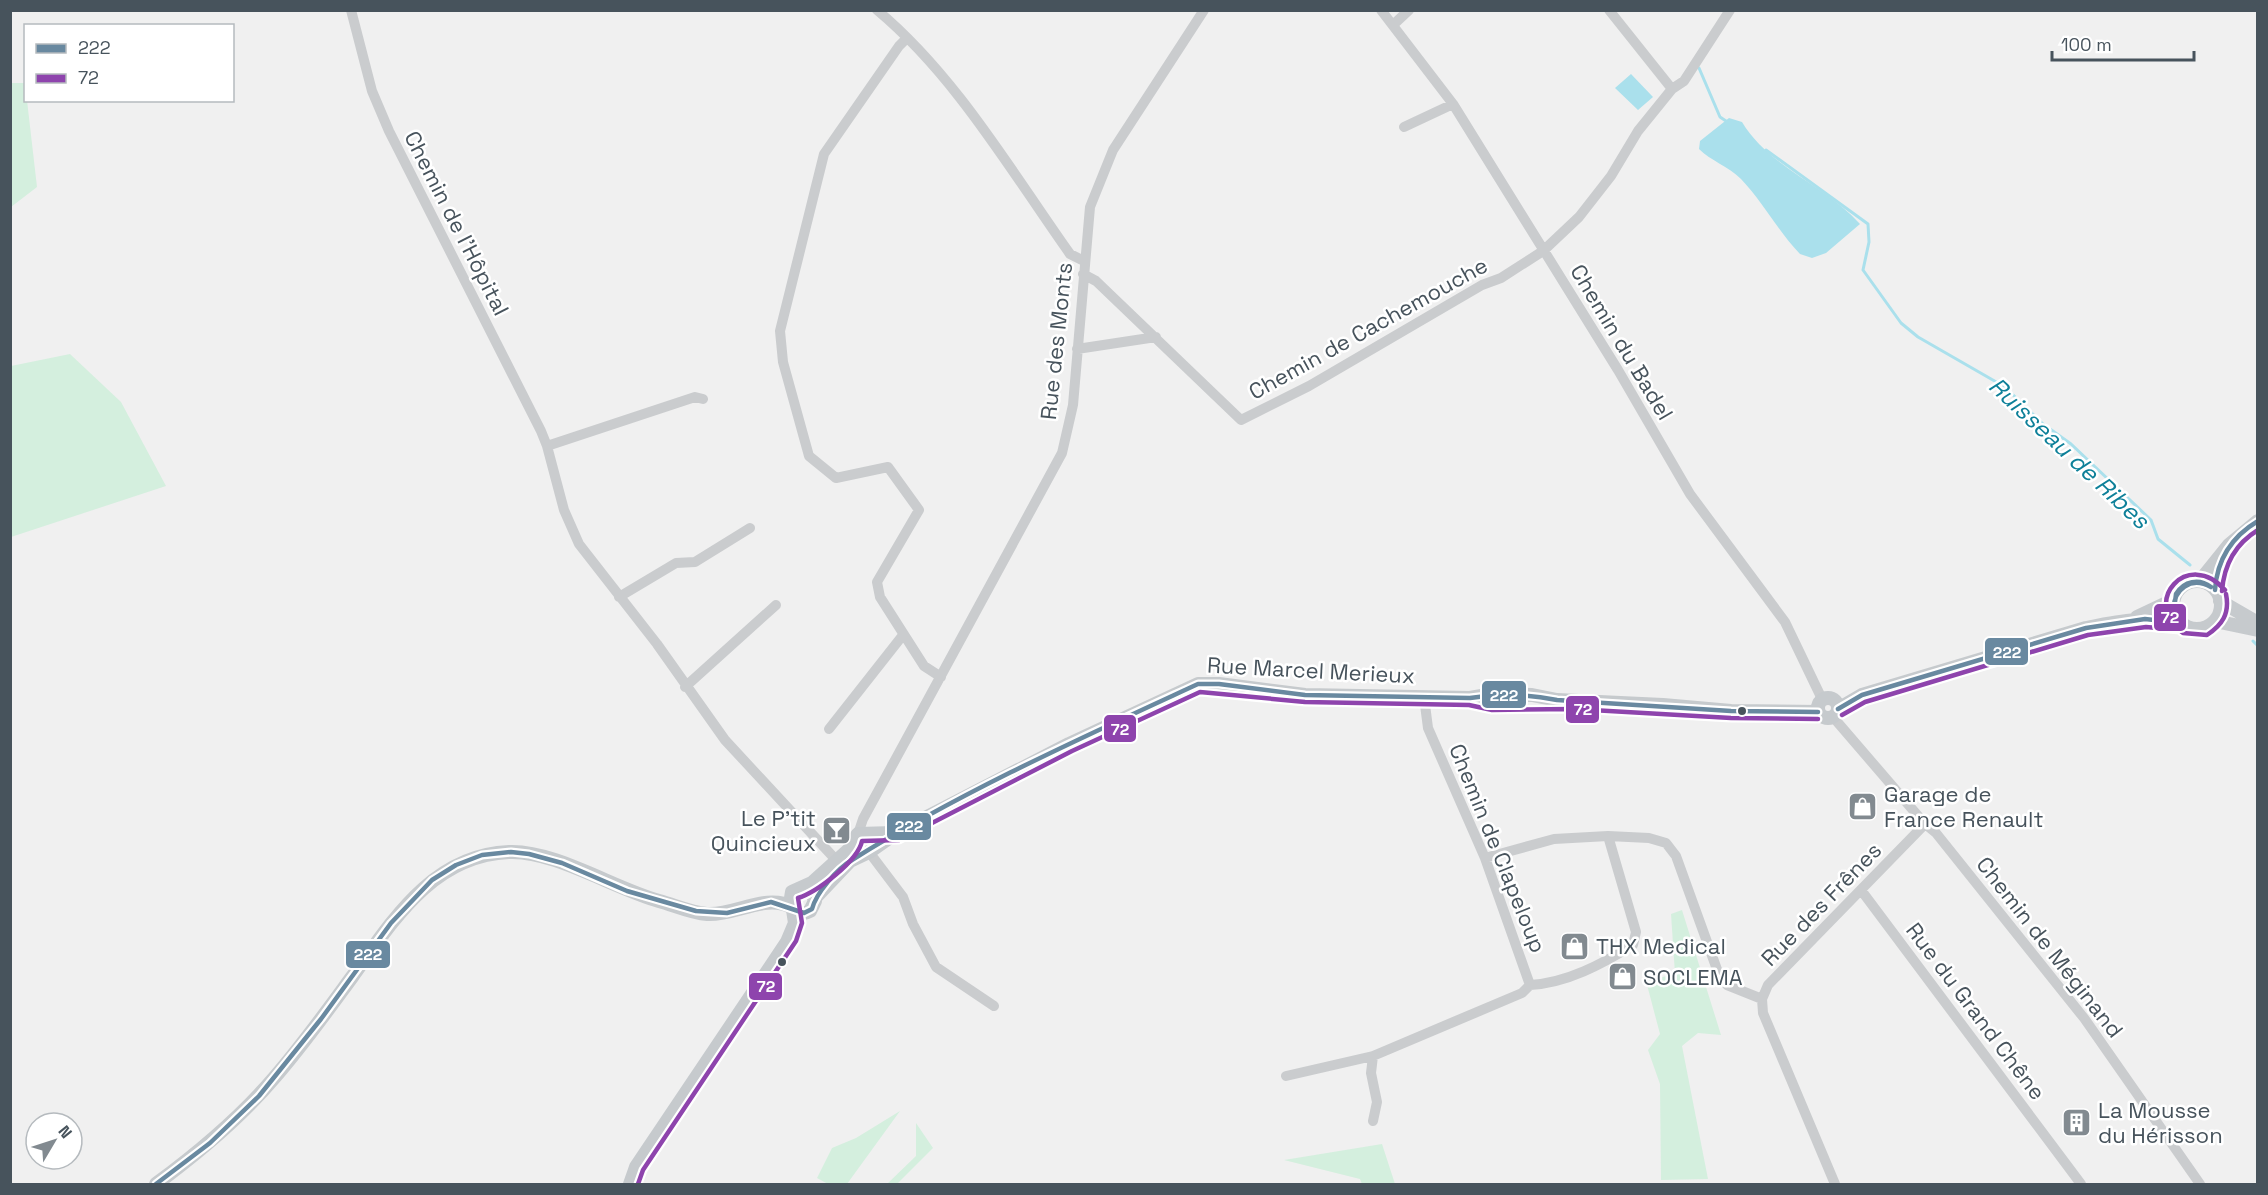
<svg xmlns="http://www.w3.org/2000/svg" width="2268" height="1195" font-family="'Space Grotesk',sans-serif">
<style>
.green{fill:#d4efde}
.water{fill:#aae0ec}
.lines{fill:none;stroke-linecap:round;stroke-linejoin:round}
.stream{stroke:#aae0ec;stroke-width:3}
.minor{stroke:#caccce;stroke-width:10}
.major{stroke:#c6cacd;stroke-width:14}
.bus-1-casing{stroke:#fff;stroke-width:9}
.bus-2-casing{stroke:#fff;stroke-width:9}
.bus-1{stroke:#6989a0;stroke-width:4.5}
.bus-2{stroke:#8e44ad;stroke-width:4.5}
.bus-dot{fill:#47535c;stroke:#fff;stroke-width:2}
.labels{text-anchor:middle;stroke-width:5;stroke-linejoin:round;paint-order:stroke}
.street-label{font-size:22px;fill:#47535c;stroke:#fff}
.poi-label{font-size:22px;fill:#47535c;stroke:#fff;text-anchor:start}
.water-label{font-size:24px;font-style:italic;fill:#0e8099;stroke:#fff}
.line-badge{stroke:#fff;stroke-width:2}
.badge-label{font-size:16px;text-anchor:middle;font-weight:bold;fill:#fff}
</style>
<rect width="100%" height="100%" fill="#f0f0f0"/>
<!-- green -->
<path class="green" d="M11 83H25L37 187 11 207Z
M70 354 121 402 166 486 11 537V366Z
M1682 910 1721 1035 1698 1033 1682 1046 1708 1179 1661 1180 1660 1084 1648 1050 1660 1034 1646 981 1675 974 1671 914Z
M900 1111 847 1184H828L817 1178 832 1148 856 1138Z
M916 1123 933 1148 897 1184H887L916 1156Z
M1382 1144 1395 1184H1362L1360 1179 1284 1160Z"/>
<!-- water -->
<path class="water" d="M1631 74 1653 97 1638 110 1615 88Z
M1729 118 1742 122C1769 167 1825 185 1860 224L1826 253 1812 258 1800 254C1778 231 1763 202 1741 179 1728 166 1711 161 1699 149L1700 141Z"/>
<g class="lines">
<!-- stream -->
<path class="stream" d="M1699 68 1720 117 1729 123
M1766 150 1868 224 1869 242 1863 270 1901 323 1918 337 2005 387 2043 424 2071 444 2151 520 2158 539 2190 565
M2253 641 2258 646"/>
<!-- minor -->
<path class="minor" d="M351 10 372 91 389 131 541 431 547 446 564 510 579 544 657 644 725 740 837 861
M877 10C956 76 1011 171 1070 254L1084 261
M1381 10 1453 104 1618 370 1690 494 1785 622 1822 699
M1609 10 1672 89
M1393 25 1409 10
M907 38 899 46 824 154 780 331 783 362 809 456 836 478 888 467 919 510 877 582 880 597 924 666 941 677
M1404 127 1453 104
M1083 274 1096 281 1241 420 1309 386 1482 285 1501 278 1543 251 1579 217 1611 176 1638 131 1672 89 1684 81 1730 10
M1077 349 1156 337
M547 446 695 397 703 399
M619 597 676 563 695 562 750 528
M685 687 776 605
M1424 697 1428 728 1485 858 1530 985
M1833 717 1925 824 1936 833 2084 1018 2200 1184
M829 729 903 635
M858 834 863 819 1062 453 1073 405 1090 207 1113 150 1204 10
M869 852 903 897 913 924 936 967 994 1006
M1485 858 1554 839 1608 836 1649 838 1666 843 1676 856 1719 975 1727 985 1762 999
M1861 890 2081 1184
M1530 985C1567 983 1602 964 1633 945L1636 932 1608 836
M1286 1076 1373 1056 1522 993 1530 985
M1373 1121 1377 1102 1371 1073 1373 1056
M1835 1184 1763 1013 1762 999 1768 985 1925 824"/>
<!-- major -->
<path class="major" d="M2200 581 2229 545 2258 521
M2173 605a24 24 0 1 1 48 0a24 24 0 1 1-48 0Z
M2220 601 2258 623
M2137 617 2173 600
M2215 621 2258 630
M1818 708a10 10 0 1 1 20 0a10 10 0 1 1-20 0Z
M1838 709 1862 695 2086 628C2117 622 2150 615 2181 623
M857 852 852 843 858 834 894 833
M804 888 812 892 815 901 810 911C801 916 794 913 790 904L792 892 812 883 853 846
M815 898 850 861 869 852 896 833 1069 744 1198 684H1219L1305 695 1470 698 1493 694 1532 695 1557 700 1663 705 1731 711 1818 712
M156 1184C198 1153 240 1118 274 1078 302 1046 327 1011 352 977 392 922 432 855 509 852 554 850 613 888 659 901 674 905 691 913 707 914 734 916 767 893 791 907
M630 1184 636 1167 787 942 795 923 793 910"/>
<defs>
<path id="bus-1" d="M2215 590C2217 559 2231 537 2258 521
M2174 610 2176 594C2184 581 2199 578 2211 587
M2174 610C2173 589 2191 576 2211 587
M1838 709 1862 695 2086 628 2145 619 2181 623
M156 1184 210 1143 259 1096 321 1019 391 923 432 880 456 865 482 855 511 852 529 854 562 863 627 891 696 911 727 913 771 902 804 913 812 909C816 893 837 869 852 860 961 792 1081 738 1198 684H1219L1305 695 1470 698C1500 693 1527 694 1557 700L1731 711 1818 712"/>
<path id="bus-2" d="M2225 590C2188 548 2140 602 2183 633L2207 635C2222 625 2230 614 2226 594
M2222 591C2224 565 2235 544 2258 530
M1842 715 1865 702 2088 635 2146 627 2180 630
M638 1184 643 1170 796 941 802 923 798 898C817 892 858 861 862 841L899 840 1072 751 1200 692 1305 702 1469 705 1492 710 1574 709 1731 718 1818 719"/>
</defs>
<!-- bus-1 casing -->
<use href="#bus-1" class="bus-1-casing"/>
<!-- bus-2 casing -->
<use href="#bus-2" class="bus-2-casing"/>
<!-- bus-1 -->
<use href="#bus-1" class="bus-1"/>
<!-- bus-2 -->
<use href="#bus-2" class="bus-2"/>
</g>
<!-- icons -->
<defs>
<symbol id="shop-square" viewBox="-11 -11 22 22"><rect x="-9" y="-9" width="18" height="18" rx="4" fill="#828a90" stroke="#fff"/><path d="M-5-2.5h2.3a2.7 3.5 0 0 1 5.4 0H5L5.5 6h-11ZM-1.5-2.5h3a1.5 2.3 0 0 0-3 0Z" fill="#fff"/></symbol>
<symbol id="bar-square" viewBox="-11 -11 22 22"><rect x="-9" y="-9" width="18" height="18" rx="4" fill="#828a90" stroke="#fff"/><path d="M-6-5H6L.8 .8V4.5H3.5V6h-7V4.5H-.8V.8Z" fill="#fff"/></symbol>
<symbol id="building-square" viewBox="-11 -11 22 22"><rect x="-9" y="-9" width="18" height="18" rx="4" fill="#828a90" stroke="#fff"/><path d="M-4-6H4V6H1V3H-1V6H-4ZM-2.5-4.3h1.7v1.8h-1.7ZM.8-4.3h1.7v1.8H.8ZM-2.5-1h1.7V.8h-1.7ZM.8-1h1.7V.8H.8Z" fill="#fff"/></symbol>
</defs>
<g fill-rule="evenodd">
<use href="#shop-square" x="1846" y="790" width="33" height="33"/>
<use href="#bar-square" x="820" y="814" width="33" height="33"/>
<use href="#shop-square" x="1558" y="930" width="33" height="33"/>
<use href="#shop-square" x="1606" y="960" width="33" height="33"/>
<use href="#building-square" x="2060" y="1106" width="33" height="33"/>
</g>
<!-- markers -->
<g class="bus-dot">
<circle cx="1742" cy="711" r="5"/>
<circle cx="782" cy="962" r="5"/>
</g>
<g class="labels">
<!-- street labels -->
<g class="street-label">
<text transform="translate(457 223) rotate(63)" y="8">Chemin de l'Hôpital</text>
<text transform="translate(1368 328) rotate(-29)" y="8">Chemin de Cachemouche</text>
<text transform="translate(1056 341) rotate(-84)" y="8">Rue des Monts</text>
<text transform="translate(1622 342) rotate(59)" y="8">Chemin du Badel</text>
<text transform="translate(1311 670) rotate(3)" y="8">Rue Marcel Merieux</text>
<text transform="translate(1498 848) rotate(68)" y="8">Chemin de Clapeloup</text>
<text transform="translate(1821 904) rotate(-46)" y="8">Rue des Frênes</text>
<text transform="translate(2050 947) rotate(52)" y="8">Chemin de Méginand</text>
<text transform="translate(1976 1011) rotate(53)" y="8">Rue du Grand Chêne</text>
</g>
<!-- poi labels -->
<g class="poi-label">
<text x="1884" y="802">Garage de<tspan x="1884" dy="25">France Renault</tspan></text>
<text x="816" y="826" text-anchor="end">Le P'tit<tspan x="816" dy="25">Quincieux</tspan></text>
<text x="1596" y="954">THX Medical</text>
<text x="1643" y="985">SOCLEMA</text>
<text x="2098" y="1118">La Mousse<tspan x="2098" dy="25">du Hérisson</tspan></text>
</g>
<!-- water labels -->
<g class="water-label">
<text transform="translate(2069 453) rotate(43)" y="8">Ruisseau de Ribes</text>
</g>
</g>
<g class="line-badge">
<rect x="2153" y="603" width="34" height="29" rx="6" fill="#8e44ad"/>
<rect x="1984" y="637" width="45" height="29" rx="6" fill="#6989a0"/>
<rect x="1481" y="680" width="46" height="29" rx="6" fill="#6989a0"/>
<rect x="1565" y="695" width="35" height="29" rx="6" fill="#8e44ad"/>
<rect x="1103" y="714" width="34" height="29" rx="6" fill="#8e44ad"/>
<rect x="886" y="812" width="46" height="29" rx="6" fill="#6989a0"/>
<rect x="345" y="940" width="46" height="29" rx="6" fill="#6989a0"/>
<rect x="748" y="972" width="35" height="29" rx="6" fill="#8e44ad"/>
</g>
<g class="badge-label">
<text x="2170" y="623">72</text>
<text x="2007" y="658">222</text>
<text x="1504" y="701">222</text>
<text x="1583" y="715">72</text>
<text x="1120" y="735">72</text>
<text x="909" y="832">222</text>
<text x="368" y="960">222</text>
<text x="766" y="992">72</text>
</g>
<!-- border -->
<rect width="2268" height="1195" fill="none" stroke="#47535c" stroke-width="24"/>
<!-- legend -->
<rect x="24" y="24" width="210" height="78" fill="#ffffff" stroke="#b5babe" stroke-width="1.5"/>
<rect x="36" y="44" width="30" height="9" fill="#6989a0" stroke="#b5babe" stroke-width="1.5"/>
<text x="78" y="54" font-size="18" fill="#47535c">222</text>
<rect x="36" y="74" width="30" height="9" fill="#8e44ad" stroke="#b5babe" stroke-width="1.5"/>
<text x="78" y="84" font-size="18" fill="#47535c">72</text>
<!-- north arrow -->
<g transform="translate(54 1141) rotate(51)"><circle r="28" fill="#ffffff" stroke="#b5babe" stroke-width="1.5"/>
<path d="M0-4.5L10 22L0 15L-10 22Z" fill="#828a90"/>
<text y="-9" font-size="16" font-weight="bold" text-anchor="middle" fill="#47535c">N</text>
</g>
<!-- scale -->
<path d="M2052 51v9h142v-9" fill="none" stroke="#47535c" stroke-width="3"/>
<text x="2061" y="51" font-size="18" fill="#47535c" stroke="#ffffff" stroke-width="4.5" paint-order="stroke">100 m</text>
</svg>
